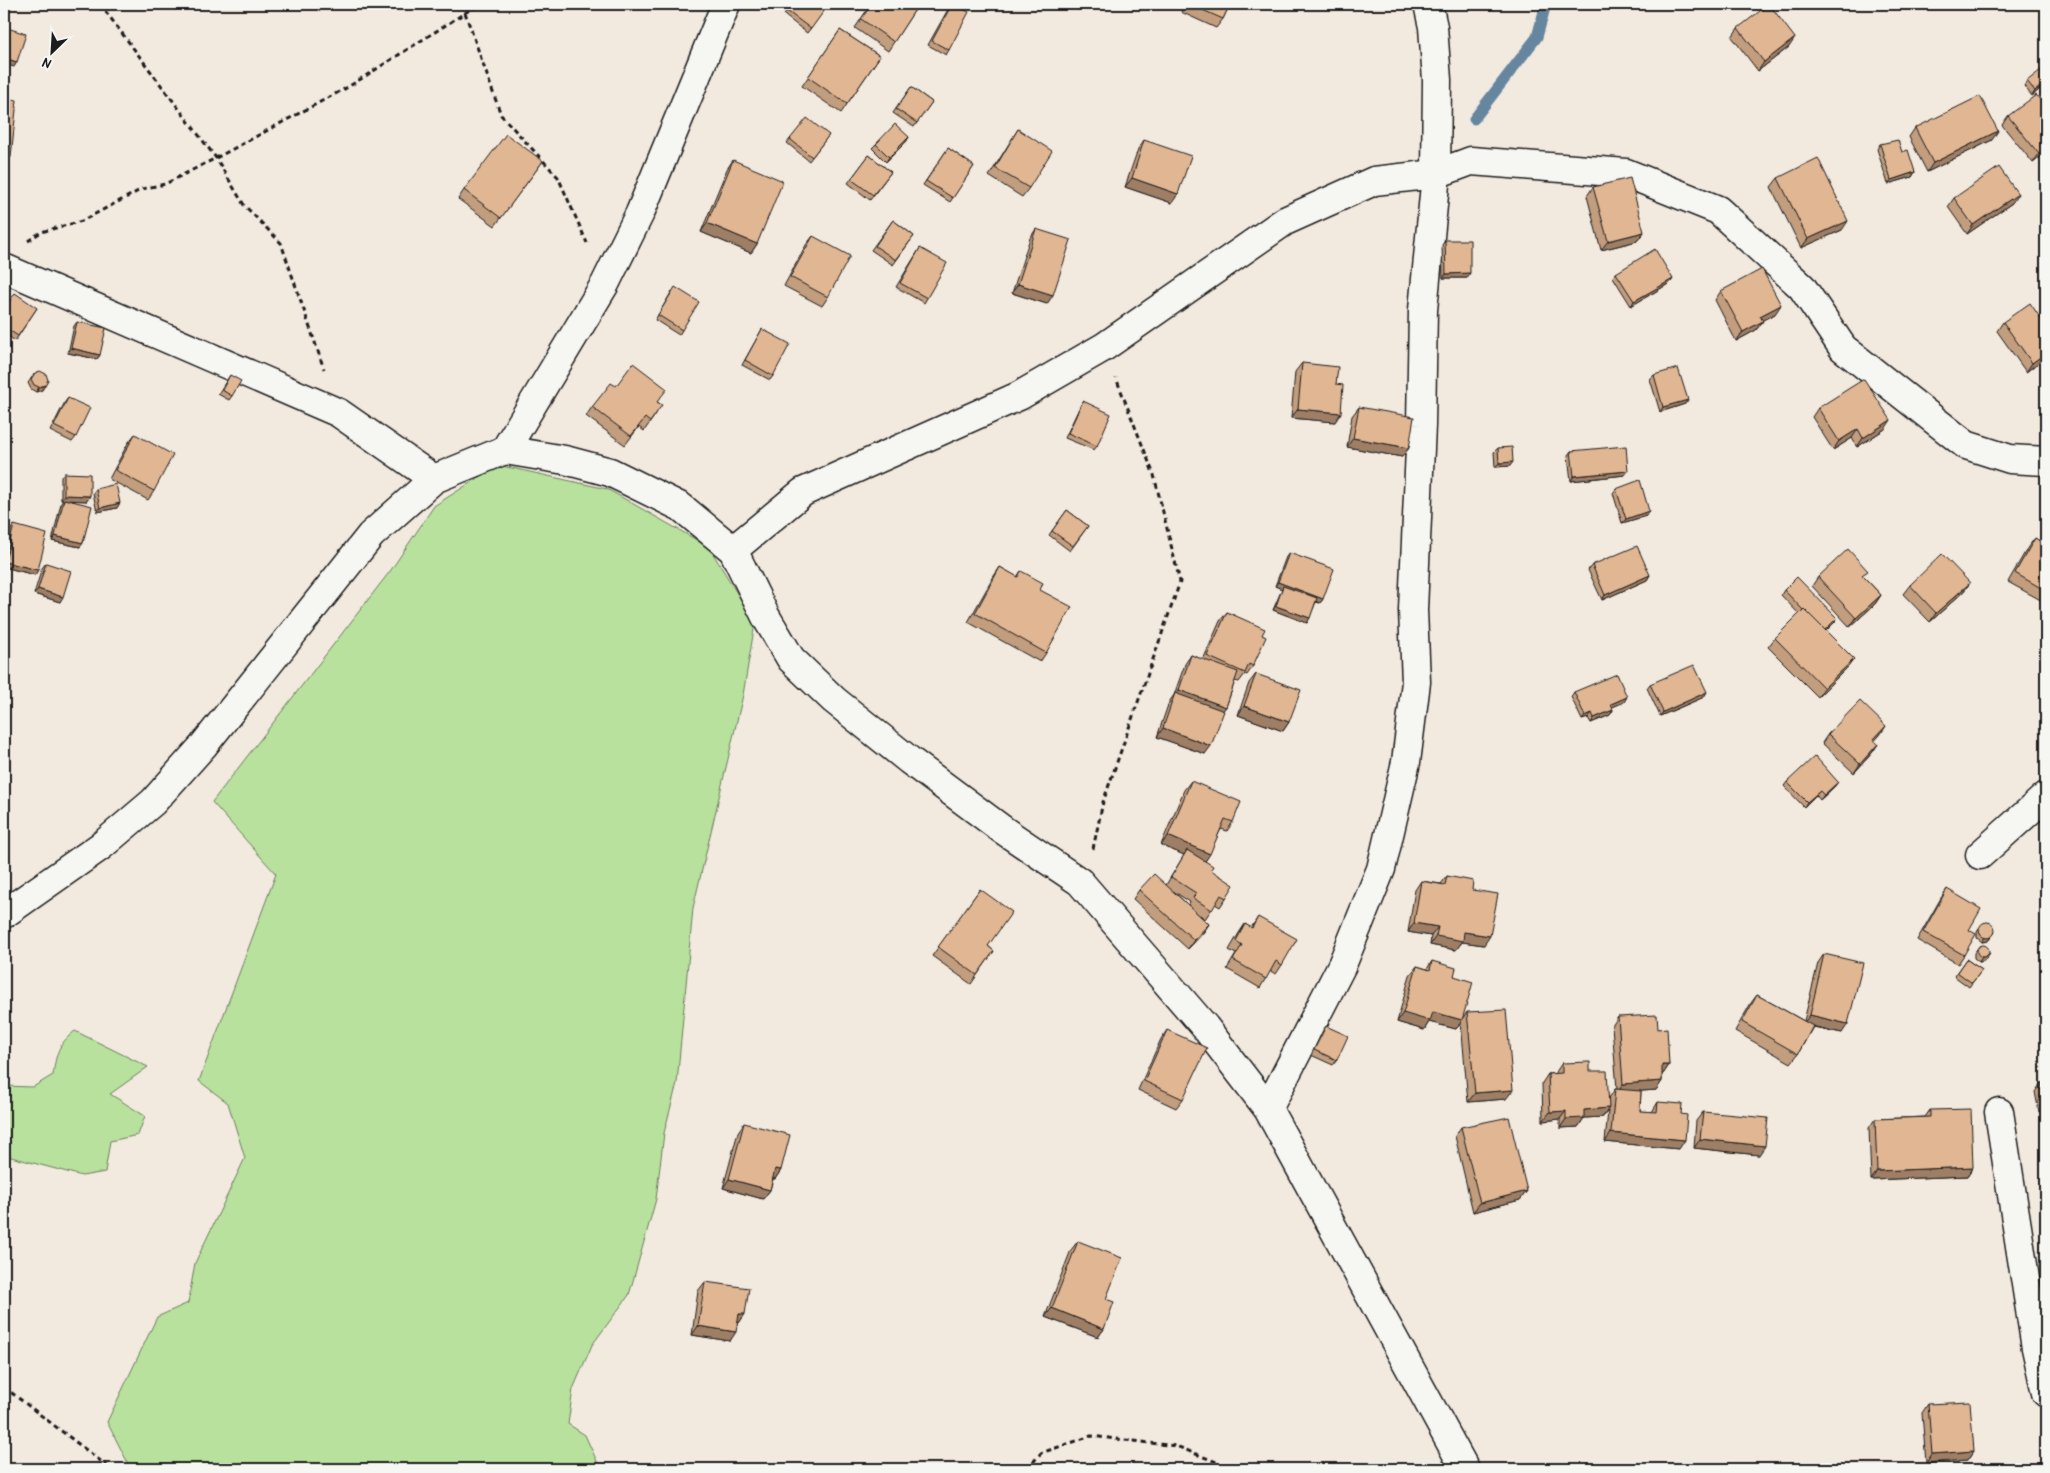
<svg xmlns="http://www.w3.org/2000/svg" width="2050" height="1473" font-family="'Patrick Hand',sans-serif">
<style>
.green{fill:#b8e19d;stroke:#6a7e5c}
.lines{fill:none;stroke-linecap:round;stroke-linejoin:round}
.stream{stroke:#65869e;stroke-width:11}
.minor-casing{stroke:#1c1c1c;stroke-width:31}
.tertiary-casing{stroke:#1c1c1c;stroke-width:31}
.path{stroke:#1c1c1c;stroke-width:3;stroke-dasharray:5 4;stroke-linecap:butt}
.minor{stroke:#f6f6f2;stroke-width:28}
.tertiary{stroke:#f6f6f2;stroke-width:28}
.wall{fill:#c29d7e;stroke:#1c1c1c;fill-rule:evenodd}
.shaded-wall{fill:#9e7f66;stroke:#1c1c1c}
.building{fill:#e1b692;stroke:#1c1c1c}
</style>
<rect width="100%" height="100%" fill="#f2e9df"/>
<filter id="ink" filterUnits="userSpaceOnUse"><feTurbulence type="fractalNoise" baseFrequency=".02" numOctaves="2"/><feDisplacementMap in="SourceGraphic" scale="10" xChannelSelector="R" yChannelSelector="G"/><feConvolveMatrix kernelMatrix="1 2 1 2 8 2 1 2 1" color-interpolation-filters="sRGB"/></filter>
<g filter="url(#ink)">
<!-- green -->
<path class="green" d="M498 465 607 489 709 547 755 623 743 695 693 908 677 1083 664 1133 656 1199 629 1295 592 1345 573 1389 568 1424 585 1435 600 1468 598 1469H131L107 1422 157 1317 188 1303 195 1263 245 1158 228 1103 199 1081 276 874 212 802 391 570 434 506Z
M75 1031 148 1067 110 1094 145 1116 138 1135 110 1141 105 1172 82 1176 11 1157 4 1152V1086L33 1087 53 1075C56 1055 57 1045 75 1031Z"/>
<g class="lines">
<!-- stream -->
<path class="stream" d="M1474 119 1537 37 1546 4"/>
<defs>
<path id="minor" d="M4 268 339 413 434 479
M505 450 565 460 610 472 681 507 733 550 766 617 791 659 834 700 909 760 1003 830 1080 882 1205 1027 1268 1109 1465 1469
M733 550 803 492 1019 396 1104 347 1285 221 1374 181 1436 174 1471 161 1626 173 1718 210 1802 287 1843 348 1966 445 2010 459 2046 461
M1980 855 2046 796
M1268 1109 1342 965 1381 869 1406 762 1416 682 1413 610 1421 425 1423 310 1436 174 1437 80 1433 27 1428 4
M1999 1112 2036 1348 2046 1393"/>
<path id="tertiary" d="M4 914 101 846 153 802 203 746 371 535 434 479 505 450 605 284 640 213 726 4"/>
</defs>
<!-- minor casing -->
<use href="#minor" class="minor-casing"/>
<!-- tertiary casing -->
<use href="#tertiary" class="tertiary-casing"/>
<!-- path -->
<path class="path" d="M100 4 216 158 244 205 281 243 324 369
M462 4 501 115 558 177 587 243
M104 8 106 4
M28 241 41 232 82 221 142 189 165 184 216 158 348 87 479 4
M1093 849 1103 802 1180 582 1154 475 1116 378
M4 1387 111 1469
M1027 1469 1041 1453 1091 1436 1176 1446 1234 1469"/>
<!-- minor -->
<use href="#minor" class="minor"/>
<!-- tertiary -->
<use href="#tertiary" class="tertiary"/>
</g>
<!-- wall -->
<path class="wall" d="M793 4H829L807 33 784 15Z
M871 4 918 5 888 51 855 28Z
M951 4 949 50 946 55 928 45Z
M1184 4H1230L1223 19 1216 28 1181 12Z
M1738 28 1789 47 1758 71 1732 37Z
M840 30 880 56 841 113 802 86Z
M2027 81 2046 84 2032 96 2024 86Z
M911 87 932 102 914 127 893 113Z
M2043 103 2046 152 2033 163 2002 125 2008 116Z
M1915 128 1992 140 1927 172 1909 137Z
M1018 129 1029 188 1022 197 989 176Z
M829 135 809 161 787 143 790 139Z
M909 137 906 142 886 162 872 148 876 144Z
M1144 140 1172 203 1125 187 1138 149Z
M1880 144 1902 152 1915 172 1912 177 1888 184 1877 149Z
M948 148 974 166 950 202 923 185Z
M869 155 891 172 870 200 848 183Z
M733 160 757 244 751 253 701 232 727 169Z
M543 161 495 226 458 199 464 190Z
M1778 178 1842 230 1801 248 1771 187Z
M1593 187 1644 232 1637 241 1601 250 1587 196Z
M1954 198 2012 203 1967 234 1948 207Z
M893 220 914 236 893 265 871 250Z
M1036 229 1047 304 1012 293 1030 238Z
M813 236 828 297 822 306 784 286 806 245Z
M1445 240 1467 278H1443L1442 245Z
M920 248 927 298 924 303 896 287Z
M1616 273 1673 279 1670 283 1631 306 1613 277Z
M672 291 682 330 679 335 655 320Z
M1721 291 1775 314 1762 320 1763 321 1756 330 1736 341 1715 300Z
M2046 293V299L2044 296Z
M37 308 15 341 4 333V309Z
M77 322 100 355 97 359 68 353 74 326Z
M2003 322 2046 326V357L2026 372 1997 331Z
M762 329 773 376 770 380 742 365Z
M1302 363 1336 384 1335 422 1291 418 1295 372Z
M35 373 45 385 42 390 36 392 31 389 28 383Z
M230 375 232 396 229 400 218 394Z
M1654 375 1688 400 1685 404 1660 412 1650 379Z
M616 386 658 402 656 414 644 431 639 427 625 445 586 416 592 407Z
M68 398 76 437 72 442 50 431 65 402Z
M1083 401 1097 446 1094 450 1065 438 1080 406Z
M1359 407 1409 448 1402 457 1347 447 1352 416Z
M1818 408 1885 429 1857 447 1852 438 1833 450 1812 417Z
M135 434 154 491 148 500 109 479 128 443Z
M1498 448 1510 466 1495 467 1494 452Z
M1571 451 1625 475 1571 481 1568 455Z
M64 473 87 501 70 500 83 543 80 547 52 541 61 503 63 500H61V477Z
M96 489 117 508 97 512 93 493Z
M1616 489 1646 516 1622 523 1613 493Z
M1067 510 1088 526 1070 551 1049 535Z
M14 525 35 575 4 567V559L11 529Z
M2035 538 2046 545V603L2008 582 2028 547Z
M1289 553 1323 599 1320 603 1316 602 1307 623 1273 610 1282 589 1275 586 1286 557Z
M46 563 60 602 34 594 42 568Z
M1592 565 1650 575 1647 580 1602 600 1588 570Z
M1000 567 1017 577 1021 571 1046 653 1040 662 968 622 994 576Z
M1818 577H1864L1881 595 1875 604 1850 627 1812 586Z
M1970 583 1963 592 1930 622 1903 594 1910 585Z
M1784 590 1837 618 1834 623 1826 630 1848 667 1818 697 1768 647 1775 638 1799 614 1781 595Z
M1227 612 1262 635 1253 666 1247 675 1245 674 1239 682 1235 681 1226 707 1223 710 1205 754 1157 737 1169 702 1174 695 1185 664 1191 655 1203 660 1220 621Z
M1256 674 1289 722 1283 731 1238 715 1249 683Z
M1650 684 1704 697 1660 716 1647 688Z
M1574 692 1624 702 1612 707 1613 710 1610 715 1591 723 1588 718 1582 720 1571 697Z
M1828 734 1880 735 1874 741 1878 744 1872 753 1854 773 1822 743Z
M1191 781 1233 822 1227 831 1221 829 1205 861 1226 898 1220 907 1215 904 1205 919 1200 915 1209 924 1203 933 1188 949 1133 899 1139 890 1166 885 1184 855 1161 845 1184 790ZM1173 891 1190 902 1188 905Z
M1787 782 1835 786 1820 800 1816 795 1804 807 1784 786Z
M1447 876 1472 890 1484 945 1462 942 1456 950 1430 945 1431 936 1408 932 1415 890 1421 881 1441 884Z
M980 889 988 946 994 951 971 984 932 956Z
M1947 889 1969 930 1964 955 1958 964 1917 940 1941 898Z
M1258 917 1282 965 1276 974 1270 971 1260 988 1227 969 1236 954 1229 950 1239 933 1245 924 1251 928Z
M1980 927 1995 932 1988 941 1982 942 1977 938V932Z
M1980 945 1984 961 1979 962 1974 958V953Z
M1824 954 1842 1033 1813 1027 1798 1054 1791 1063 1735 1031 1751 1003 1757 995 1804 1021 1818 963Z
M1966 959 1982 970 1969 987 1954 976Z
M1432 961 1454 976 1462 1019 1467 1012 1506 1099 1468 1102 1461 1022 1456 1029 1429 1022 1424 1030 1397 1022 1410 975 1417 966 1427 969Z
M1618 1017 1658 1029 1669 1065 1663 1074H1662V1081L1656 1090 1641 1091 1640 1111 1652 1112 1658 1102 1679 1149 1605 1142 1608 1111 1603 1117 1584 1118 1578 1127 1560 1128V1119L1543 1121 1542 1083 1548 1074 1556 1073V1072L1562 1063 1590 1071 1609 1098 1615 1089H1617L1612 1026Z
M1326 1026 1337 1060 1333 1065 1311 1055 1323 1030Z
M1167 1030 1183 1099 1176 1108 1138 1090 1161 1039Z
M2046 1082V1110L2039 1112 2035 1092 2041 1083Z
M1930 1110 1973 1167 1967 1176 1871 1180 1869 1128 1875 1119 1925 1117Z
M1703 1112 1759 1155 1694 1148 1696 1121Z
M744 1123 781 1170 775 1179H773L770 1190 763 1199 723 1188 738 1132Z
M1461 1127 1527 1191 1520 1200 1473 1212 1455 1136Z
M1078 1241 1106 1299 1104 1329 1098 1337 1045 1317 1071 1250Z
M705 1282 745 1314 739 1323H738L730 1341 692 1335 698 1291Z
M1928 1404 1974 1451 1968 1460 1926 1463 1922 1413Z"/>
<!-- shaded-wall -->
<path class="shaded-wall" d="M1795 38 1789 47 1758 71 1764 62Z
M4 58 17 62 14 67 4 64Z
M2046 82V84L2032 96 2035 91Z
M1998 131 1992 140 1927 172 1933 163Z
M909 137 906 142 886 162 889 157Z
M2046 148V152L2033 163 2039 154Z
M4 156 11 157 4 165Z
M1915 172 1912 177 1888 184 1891 180Z
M1132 178 1178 194 1172 203 1125 187Z
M2018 194 2012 203 1967 234 1973 225Z
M1848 221 1842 230 1801 248 1808 239Z
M707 223 757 244 751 253 701 232Z
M1644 232 1637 241 1601 250 1608 241Z
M1470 273 1467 278H1443L1446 274Z
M1673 279 1670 283 1631 306 1634 301Z
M1018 284 1053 295 1047 304 1012 293Z
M1781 305 1775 314 1753 325 1760 316Z
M1763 321 1756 330 1736 341 1743 332Z
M71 348 100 355 97 359 68 353Z
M2046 353V357L2026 372 2032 363Z
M45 385 42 390 36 392 39 387Z
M1688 400 1685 404 1660 412 1663 407Z
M1298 409 1341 413 1335 422 1291 418Z
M1891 420 1885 429 1857 447 1863 438Z
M1858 429 1852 438 1833 450 1839 441Z
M1353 438 1409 448 1402 457 1347 447Z
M1513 462 1510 466 1495 467 1499 463Z
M1628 471 1625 475 1571 481 1574 476Z
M64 495 90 496 87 501 61 500Z
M120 503 117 508 97 512 100 508Z
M1649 511 1646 516 1622 523 1626 519Z
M55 536 83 543 80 547 52 541Z
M5 562 38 570 35 575 4 567V564Z
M1650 575 1647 580 1602 600 1605 595Z
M1278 582 1323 599 1320 603 1282 589 1283 586 1282 589 1275 586Z
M1970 583 1963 592 1930 622 1936 613Z
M38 589 63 597 60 602 34 594Z
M1881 595 1875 604 1850 627 1856 618Z
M1276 606 1310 618 1307 623 1273 610Z
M1837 618 1834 623 1821 636 1824 631Z
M1854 659 1848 667 1818 697 1824 688Z
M1179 690 1226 707 1219 715 1174 696Z
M1707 692 1704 697 1660 716 1663 712Z
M1627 697 1624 702 1608 709 1611 704Z
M1244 706 1289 722 1283 731 1238 715Z
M1613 710 1610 715 1591 723 1594 718Z
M1592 713 1588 718 1582 720 1585 716Z
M1886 726 1880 735 1867 749 1873 740Z
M1163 728 1211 746 1205 754 1157 737Z
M1878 744 1872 753 1854 773 1860 764Z
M1838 782 1835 786 1820 800 1824 795Z
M1820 791 1804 807 1807 802Z
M1168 836 1210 854 1204 863 1187 850 1184 855 1161 845Z
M1414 923 1438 927 1431 936 1408 932Z
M1209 924 1203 933 1188 949 1194 940Z
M1464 932 1490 936 1484 945 1462 942 1456 950 1430 945 1436 936Z
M1985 937H1991L1988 941 1982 942Z
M1990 953 1984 961 1979 962 1982 957Z
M1433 1012 1462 1020 1456 1029 1429 1022 1424 1030 1397 1022 1403 1013Z
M1810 1015 1848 1024 1842 1033 1803 1024Z
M1662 1065H1669L1663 1074H1655Z
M1662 1081 1656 1090 1617 1093 1623 1084Z
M1513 1090 1506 1099 1468 1102 1475 1093Z
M2046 1102V1110L2039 1112 2045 1103Z
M1609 1108 1603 1117 1584 1118 1578 1127 1560 1128 1566 1119 1584 1110Z
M1566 1111 1560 1119 1543 1121 1550 1112Z
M1611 1133 1685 1140 1679 1149 1605 1142Z
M1700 1139 1765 1146 1759 1155 1694 1148Z
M1973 1167 1967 1176 1871 1180 1877 1171Z
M775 1169 781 1170 775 1179 769 1178Z
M729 1179 770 1190 763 1199 723 1188Z
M1527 1191 1520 1200 1473 1212 1480 1203Z
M1052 1308 1104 1329 1098 1337 1045 1317Z
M739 1314H745L739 1323H733Z
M698 1326 736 1332 730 1341 692 1335Z
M1974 1451 1968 1460 1926 1463 1932 1454Z"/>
<!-- building -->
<path class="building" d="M793 4H829L811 29 787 11Z
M872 4H916L918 5 894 42 861 19Z
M952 4H954L969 12 949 50 932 41Z
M1189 4H1230L1223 19Z
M1769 4 1795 38 1764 62 1738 28Z
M4 27 26 34 17 62 4 58Z
M840 30 880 56 847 104 808 77Z
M2046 66V82L2035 91 2027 81Z
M911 87 932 102 917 123 896 109Z
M2036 95 2043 103 2046 101V148L2039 154 2008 116Z
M1980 96 1998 131 1933 163 1915 128Z
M4 98 17 100 11 157 4 156Z
M807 118 829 135 812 157 790 139Z
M895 124 909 137 889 157 876 144Z
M1018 129 1052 151 1029 188 995 168Z
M506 134 543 161 501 218 464 190Z
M1144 140 1191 156 1178 194 1132 178Z
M1898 140 1902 152 1908 150 1915 172 1891 180 1880 144Z
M948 148 974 166 953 198 926 181Z
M869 155 891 172 873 195 851 179Z
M1818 158 1848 221 1808 239 1778 178Z
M733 160 783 181 757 244 707 223Z
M1999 167 2018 194 1973 225 1954 198Z
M1630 178 1644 232 1608 241 1593 187Z
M893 220 914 236 896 260 875 246Z
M1036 229 1071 240 1053 295 1018 284Z
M813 236 850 256 828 297 790 277Z
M1445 240H1470V273L1446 274Z
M920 248 947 263 927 298 900 283Z
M1655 249 1673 279 1634 301 1616 273Z
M1762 269 1781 305 1760 316 1763 321 1743 332 1721 291Z
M675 287 699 302 682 330 658 315Z
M15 293 37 308 18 336 4 327V309Z
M2030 303 2046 326V353L2032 363 2003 322Z
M77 322 106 328 100 355 71 348Z
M762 329 790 344 773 376 745 360Z
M633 363 667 389 657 402 662 405 650 422 645 418 631 436 592 407 611 383 616 386Z
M1302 363 1338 367 1336 384 1343 385 1341 413 1298 409Z
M1678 368 1688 400 1663 407 1654 375Z
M40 371 46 374 48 380 45 385 39 387 34 385 31 379 35 373Z
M230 375 241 381 232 396 222 390Z
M1864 379 1891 420 1863 438 1858 429 1839 441 1818 408Z
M68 398 90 408 76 437 54 426Z
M1083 401 1111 414 1097 446 1068 433Z
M1359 407 1414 417 1409 448 1353 438Z
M135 434 173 455 154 491 115 470Z
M1626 446 1628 471 1574 476 1571 451Z
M1512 447 1513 462 1499 463 1498 448Z
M64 473 90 474V496L64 495Z
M1640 480 1649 511 1626 519 1616 489Z
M116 484 120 503 100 508 96 489Z
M64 499 92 506 83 543 55 536Z
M1067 510 1088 526 1073 546 1052 531Z
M14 525 47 534 38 570 5 562Z
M2035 538 2046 545V591L2015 573Z
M1637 546 1650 575 1605 595 1592 565Z
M1848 549 1868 571 1862 575 1881 595 1856 618 1818 577Z
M1289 553 1334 569 1323 599 1278 582Z
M1942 554 1970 583 1936 613 1910 585Z
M46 563 71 571 63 597 38 589Z
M1000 567 1018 577 1021 571 1043 583 1040 590 1072 607 1046 653 975 613Z
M1797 577 1837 618 1825 630 1804 609 1803 610 1784 590Z
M1283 586 1317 598 1310 618 1276 606Z
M1804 609 1854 659 1824 688 1775 638Z
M1227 612 1265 629 1262 635 1266 637 1253 666 1249 664 1245 673 1207 656Z
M1191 655 1238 672 1226 707 1179 690Z
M1694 665 1707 692 1663 712 1650 684Z
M1256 674 1301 690 1289 722 1244 706Z
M1617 674 1627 697 1611 704 1613 710 1594 718 1592 713 1585 716 1574 692Z
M1175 693 1224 711 1211 746 1163 728Z
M1860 701 1886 726 1873 740 1878 744 1860 764 1828 734Z
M1815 756 1838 782 1824 795 1820 791 1807 802 1787 782Z
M1191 781 1241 802 1233 822 1225 819 1210 854 1168 836Z
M1187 850 1213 866 1211 870 1234 885 1226 898 1221 895 1212 910 1193 898 1196 893 1171 877Z
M1154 874 1209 924 1194 940 1139 890Z
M1447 876 1473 881 1472 890 1498 894 1490 936 1464 932 1463 941 1436 936 1438 927 1414 923 1421 881 1445 885Z
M980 889 1012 912 988 946 994 951 977 975 938 947Z
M1947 889 1981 909 1969 930 1976 934 1964 955 1923 932Z
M1258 917 1297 939 1282 965 1276 961 1266 979 1233 960 1242 945 1236 941 1245 924 1252 928Z
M1979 930a8 8 0 1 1 16 0a8 8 0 1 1-16 0Z
M1977 951a6 6 0 1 1 12 0a6 6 0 1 1-12 0Z
M1824 954 1863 963 1848 1024 1810 1015Z
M1966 959 1982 970 1972 983 1957 972Z
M1432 961 1456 968 1454 976 1473 982 1462 1020 1433 1012 1430 1021 1403 1013 1417 966 1430 970Z
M1757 995 1813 1026 1798 1054 1742 1022Z
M1506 1010 1513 1090 1475 1093 1467 1012Z
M1657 1015 1658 1029 1667 1028 1669 1065H1662V1081L1623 1084 1618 1017Z
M1326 1026 1348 1036 1337 1060 1314 1050Z
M1167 1030 1207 1048 1183 1099 1144 1081Z
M1590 1062V1071H1607L1609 1108 1584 1110V1118L1566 1119V1111L1550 1112 1548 1074 1562 1073V1063Z
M2046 1082V1102L2045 1103 2041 1083Z
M1615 1089 1641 1091 1640 1111 1657 1112 1658 1102 1682 1104 1681 1114 1687 1115 1685 1140 1611 1133Z
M1971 1109 1973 1167 1877 1171 1875 1119 1930 1117V1110Z
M1703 1112 1768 1118 1765 1146 1700 1139Z
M1509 1117 1527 1191 1480 1203 1461 1127Z
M744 1123 790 1135 781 1170 775 1169 770 1190 729 1179Z
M1078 1241 1122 1258 1106 1299 1114 1302 1104 1329 1052 1308Z
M705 1282 749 1288 745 1314H739L736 1332 698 1326Z
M1970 1402 1974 1451 1932 1454 1928 1404Z"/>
</g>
<!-- margin -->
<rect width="2050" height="1473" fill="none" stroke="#f6f6f2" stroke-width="20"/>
<rect x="10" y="10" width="2030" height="1453" fill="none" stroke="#1c1c1c" stroke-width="2" filter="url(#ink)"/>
<!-- north arrow -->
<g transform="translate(52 52) rotate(205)" stroke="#f6f6f2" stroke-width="4" paint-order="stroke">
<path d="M0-4L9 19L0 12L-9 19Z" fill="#1c1c1c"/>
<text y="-8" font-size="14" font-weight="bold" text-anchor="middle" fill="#1c1c1c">N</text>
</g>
</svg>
